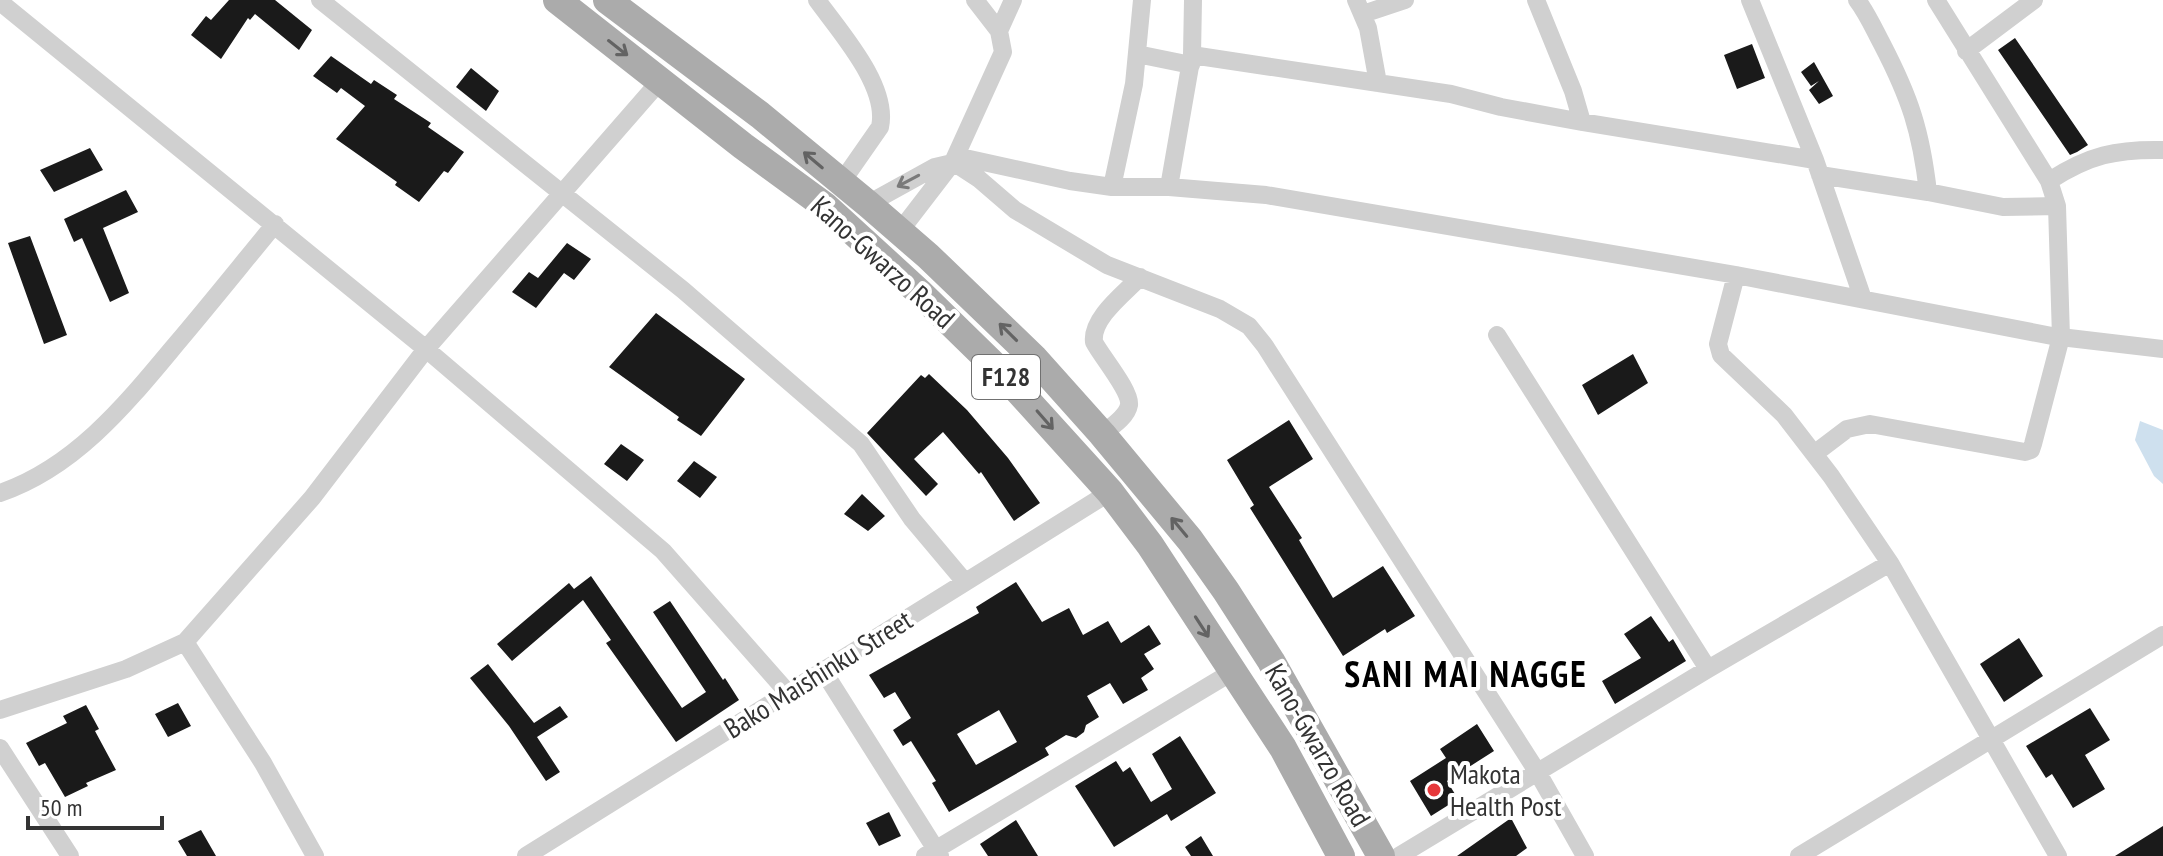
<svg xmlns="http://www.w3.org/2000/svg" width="2163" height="856" font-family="'PT Sans Narrow',sans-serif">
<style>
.water{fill:#cee0ee}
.building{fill:#1a1a1a;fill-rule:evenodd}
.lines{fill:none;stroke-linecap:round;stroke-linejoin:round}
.minor{stroke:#d0d0d0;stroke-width:18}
.primary{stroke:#ababab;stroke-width:28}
.oneway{stroke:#636363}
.oneway2{stroke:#7a7a7a}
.poi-dot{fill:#e6383b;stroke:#fff;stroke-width:3}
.labels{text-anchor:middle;stroke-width:8;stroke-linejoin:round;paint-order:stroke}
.shield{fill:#fff;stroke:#707070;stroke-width:2}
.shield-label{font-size:26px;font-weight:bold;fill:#333}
.street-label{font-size:28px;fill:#333;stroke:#fff}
.poi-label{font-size:28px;fill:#333;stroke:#fff;text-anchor:start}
.district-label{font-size:36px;font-weight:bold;letter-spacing:2px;fill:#000;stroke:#fff}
</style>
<rect width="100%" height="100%" fill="#fff"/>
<!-- water -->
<path class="water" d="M2140 421 2163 430V484L2154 476 2135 440Z"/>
<!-- building -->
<path class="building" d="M229 0H275L312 30 299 50 255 14 250 20 248 18 221 59 191 35 206 16 211 20Z
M2015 38 2088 145 2077 152 2070 155 1998 50Z
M1752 44 1765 78 1737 89 1724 55Z
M331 56 371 84 374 80 397 95 394 99 431 123 428 127 464 152 448 173 444 171 419 202 395 185 397 182 336 139 365 106 341 88 337 93 313 76Z
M1814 62 1833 96 1819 104 1809 90 1819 81 1811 86 1801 72Z
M471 68 499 91 486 111 456 87Z
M90 148 103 170 54 192 40 170Z
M126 190 138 212 103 228 129 293 110 302 82 238 74 242 64 219Z
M30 236 67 335 44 344 8 243Z
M567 243 591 259 574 280 564 273 536 308 512 292 529 272 538 278Z
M656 313 745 379 701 436 677 420 679 417 609 367Z
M1633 354 1648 383 1598 415 1582 385Z
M929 374 967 410 1008 458 1040 503 1014 521 981 472 979 474 943 432 914 459 938 484 926 496 867 433 921 375 925 378Z
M1289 420 1313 459 1269 487 1302 538 1299 540 1333 598 1383 566 1415 616 1387 633 1385 629 1343 656 1250 508 1254 505 1227 460Z
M621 444 644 460 627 481 604 464Z
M694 461 717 477 700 498 677 481Z
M862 494 885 516 868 531 844 514Z
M591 576 682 708 706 692 653 612 670 601 723 680 725 678 739 700 676 742 606 643 611 640 583 600 512 661 497 644 569 583 574 589Z
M1016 582 1042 622 1069 608 1083 635 1108 621 1121 643 1149 625 1161 644 1144 654 1154 669 1141 678 1148 690 1123 704 1110 683 1087 696 1099 717 1086 725 1084 732 1076 738 1066 735 1045 748 1049 755 949 812 932 783 936 781 911 741 903 746 893 730 911 718 895 692 884 698 869 675 979 613 976 607ZM999 710 1017 742 976 765 957 734Z
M1651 616 1669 642 1673 639 1686 661 1615 704 1602 681 1641 658 1624 634Z
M2019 638 2043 676 2004 702 1980 664Z
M488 664 534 723 560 706 568 717 537 737 560 772 546 781 509 726 470 678Z
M178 703 191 726 168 737 155 714Z
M86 705 99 729 95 731 116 770 86 783 88 786 65 797 45 763 39 766 26 743 67 723 63 716Z
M2090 708 2110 740 2085 755 2105 789 2073 808 2052 774 2046 778 2026 746Z
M1477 724 1494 751 1447 781 1458 799 1431 816 1410 781 1446 758 1440 749Z
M1180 736 1216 793 1171 821 1167 814 1114 847 1075 786 1116 761 1123 772 1130 767 1151 802 1172 789 1152 754Z
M889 812 901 836 879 846 866 823Z
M1511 818 1527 848 1516 856H1457Z
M1016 820 1038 856H988L980 844Z
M2163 826V856H2115Z
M201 830 216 856H187L178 841Z
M1201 836 1213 856H1191L1185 847Z"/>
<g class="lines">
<!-- minor -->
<path class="minor" d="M320 0 683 290 861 444 912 519 965 582
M817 0C840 32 889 86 880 127L841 183
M1356 0 1368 28 1378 83
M1536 0 1573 91 1582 122
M1750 0 1815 160 1863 299
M1857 0C1867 13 1874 29 1882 44 1910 98 1921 131 1928 192
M0 2 426 349 663 551 789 694
M1363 14 1405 0
M999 31 1013 0
M1966 51 2034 0
M1137 54 1191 65
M1192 55 1451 94 1501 107 1582 122 1815 160
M956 156 1070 181 1112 187H1169L1266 195 1736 275 2052 336 2163 349
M953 162 979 179 1015 210 1107 265 1220 309 1249 326 1265 346 1538 773 1585 856
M1820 175 1928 192 2003 207 2057 206
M2049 181C2089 155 2116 149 2163 150
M1112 187 1134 84 1142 0
M1169 187 1192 55 1193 0
M868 204 935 167 952 163
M900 231 953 162 1003 52 999 31 975 0
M1736 275 1718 344 1721 355 1784 415 1831 476 1890 563 2058 856
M1497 335 1708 669
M1102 434C1111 427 1127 417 1129 405 1131 391 1101 356 1094 342 1091 318 1125 293 1140 277
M1814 454 1847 429 1870 424 2025 452 2031 450 2033 444 2061 337 2057 206 2049 181 1936 0
M0 493C76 467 127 403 177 343 210 304 242 264 275 224
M185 642 263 763 315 856
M824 672 940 856
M0 710 126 669 185 642 312 498 426 349 660 81
M0 748 70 856
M526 856 1110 492
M925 856 1232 672
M1399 856 1708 669 1890 563
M1799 856 2163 635"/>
<!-- primary -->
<path class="primary" d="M557 0 743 146 825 206 919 292 1004 375 1110 492 1150 545 1283 748 1341 856
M607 0 760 115 868 204 928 256 1034 358 1102 434 1190 540 1226 591 1271 661 1381 856"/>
</g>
<!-- one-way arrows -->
<defs><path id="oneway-shaft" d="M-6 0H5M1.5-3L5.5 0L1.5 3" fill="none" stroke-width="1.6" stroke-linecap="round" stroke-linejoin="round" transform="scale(2)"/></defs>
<g class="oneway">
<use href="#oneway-shaft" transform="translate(618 48) rotate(38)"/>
<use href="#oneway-shaft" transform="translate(813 160) rotate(-140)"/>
<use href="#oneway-shaft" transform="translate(1008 332) rotate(-135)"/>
<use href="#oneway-shaft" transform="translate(1045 420) rotate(49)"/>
<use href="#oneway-shaft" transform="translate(1179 527) rotate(-130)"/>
<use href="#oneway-shaft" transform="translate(1202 627) rotate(57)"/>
</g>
<use class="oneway2" href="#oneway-shaft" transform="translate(908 181) rotate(152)"/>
<!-- markers -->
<circle class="poi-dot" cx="1434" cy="790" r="8"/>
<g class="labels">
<!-- shield labels -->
<rect class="shield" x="972" y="355" width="68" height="44" rx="6"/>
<g class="shield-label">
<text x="1006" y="386">F128</text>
</g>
<!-- street labels -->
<g class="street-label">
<text transform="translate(883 262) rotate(42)" y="10">Kano-Gwarzo Road</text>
<text transform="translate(818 674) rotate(-32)" y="10">Bako Maishinku Street</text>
<text transform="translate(1318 745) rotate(60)" y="10">Kano-Gwarzo Road</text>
</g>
<!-- poi labels -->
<g class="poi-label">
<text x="1450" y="784">Makota<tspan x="1450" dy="32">Health Post</tspan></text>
</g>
<!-- district labels -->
<g class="district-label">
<text x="1466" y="687">SANI MAI NAGGE</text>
</g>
</g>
<!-- scale -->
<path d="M28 816v12h134v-12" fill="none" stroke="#333333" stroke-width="4"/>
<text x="40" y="816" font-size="24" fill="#333333" stroke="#ffffff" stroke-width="6" paint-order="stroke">50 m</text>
</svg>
